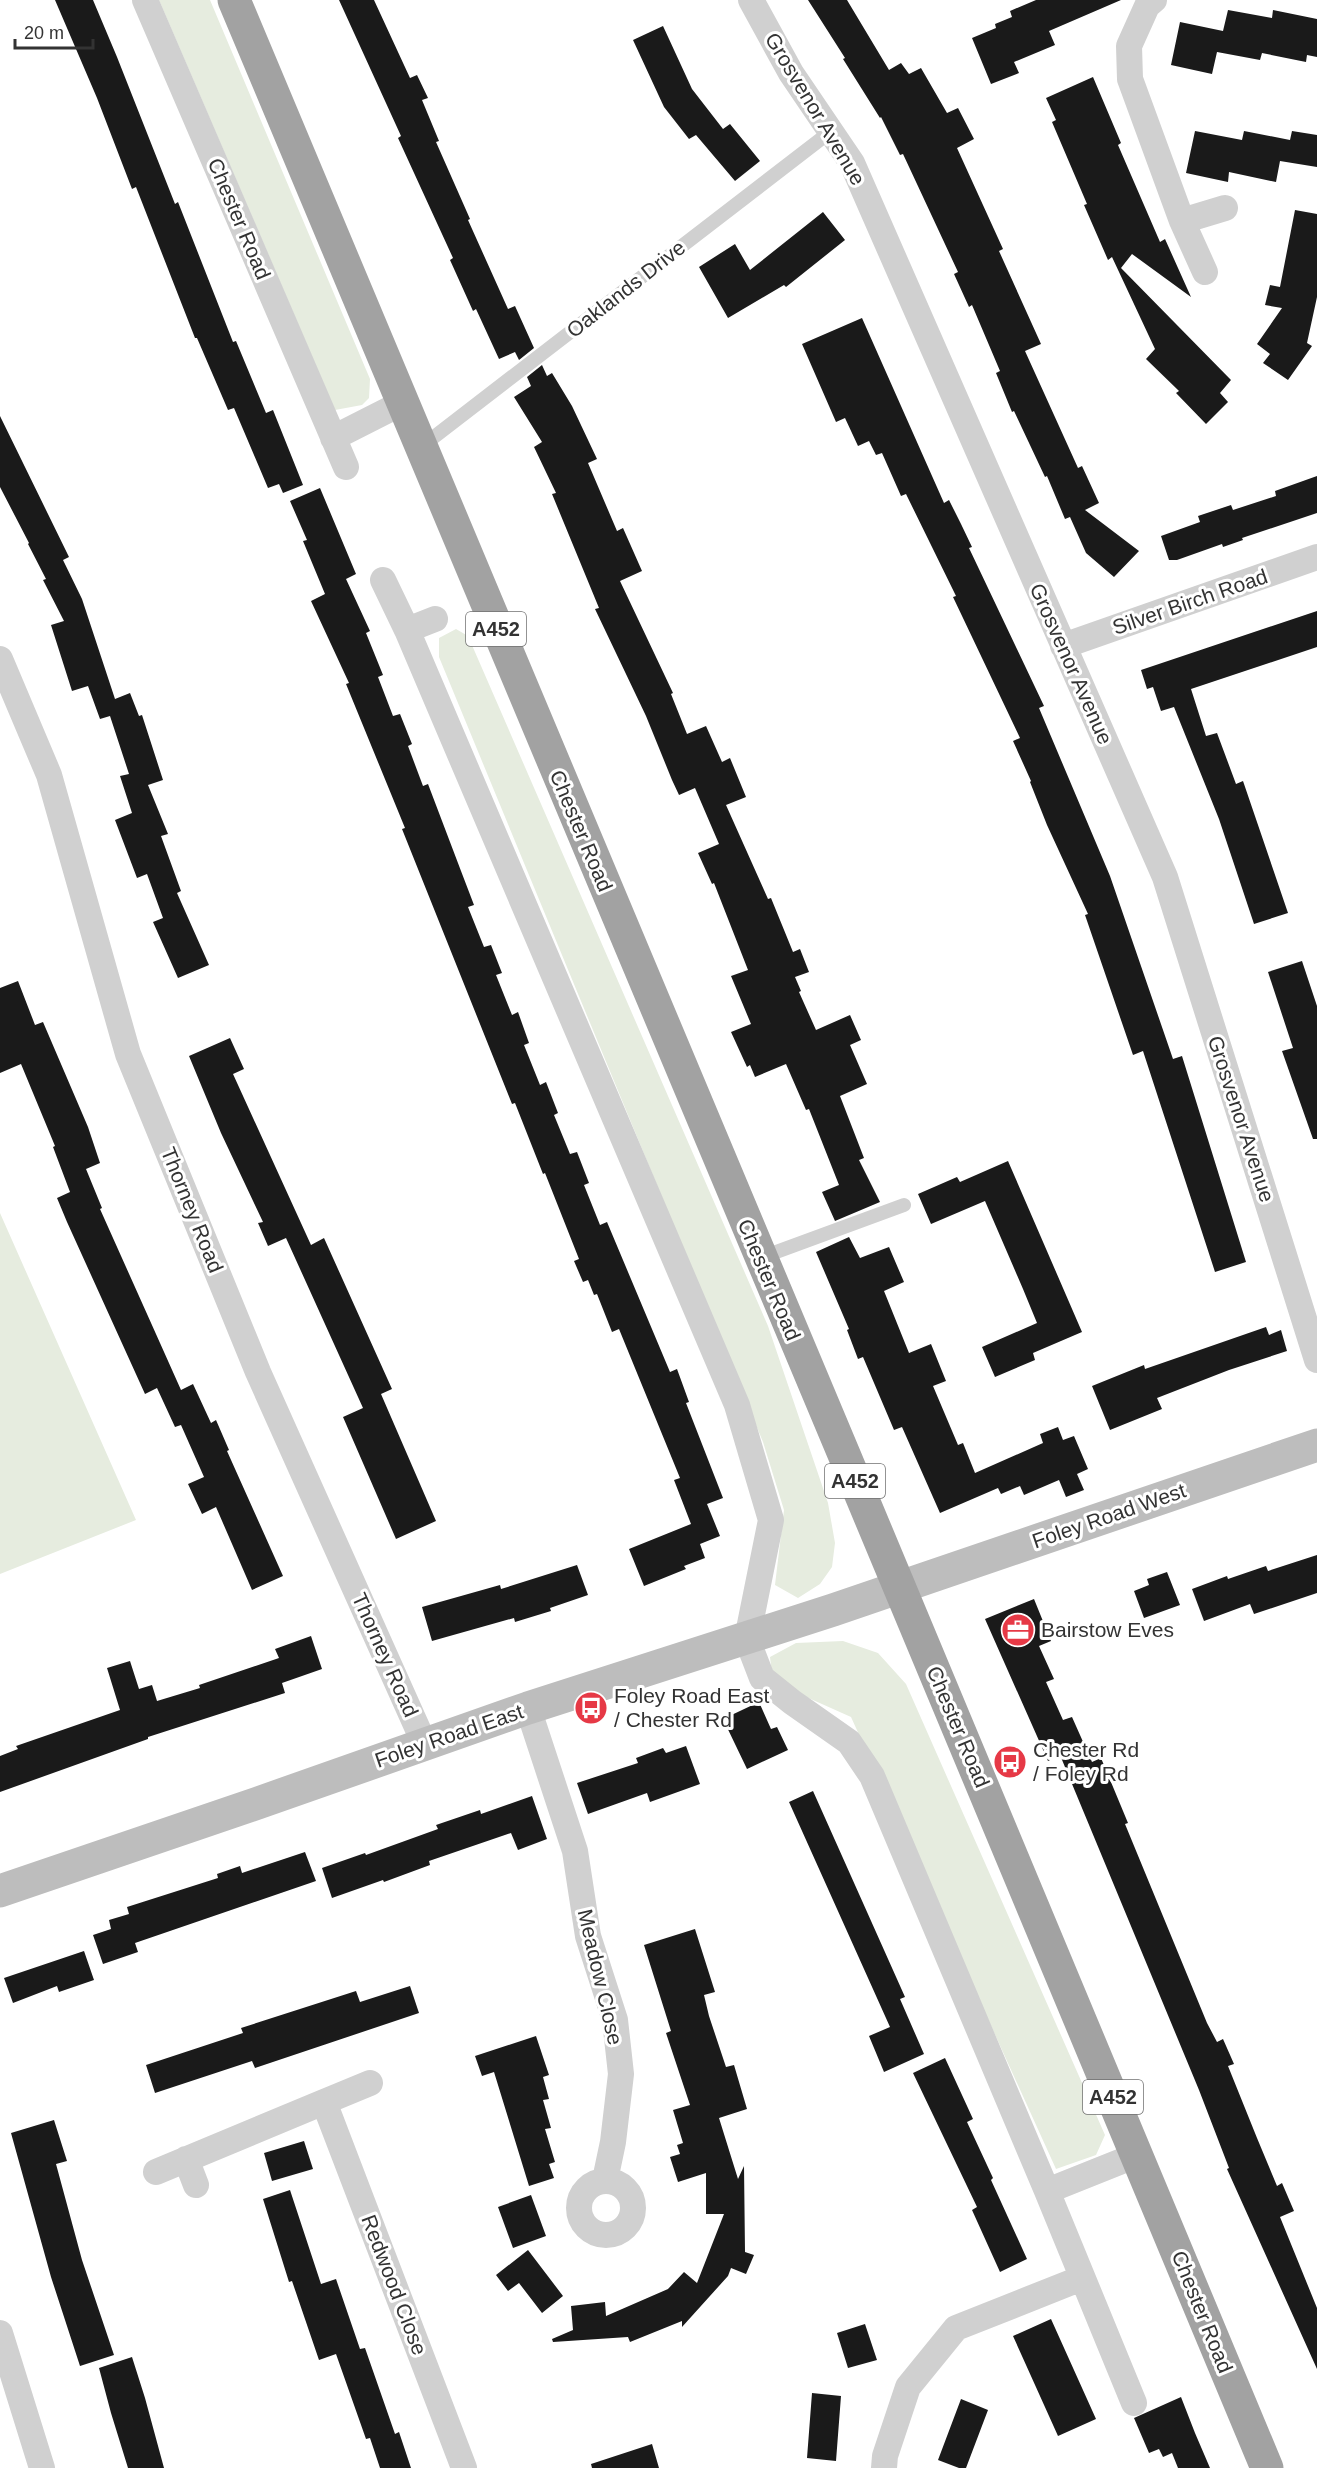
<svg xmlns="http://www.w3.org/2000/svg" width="1317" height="2468" font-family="Arial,sans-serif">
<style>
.green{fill:#e6ecdf}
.building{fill:#1a1a1a}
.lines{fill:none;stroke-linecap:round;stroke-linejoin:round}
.service{stroke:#d0d0d0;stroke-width:14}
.minor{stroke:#d0d0d0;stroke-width:26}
.secondary{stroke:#bdbdbd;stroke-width:33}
.trunk{stroke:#a2a2a2;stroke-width:33}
.labels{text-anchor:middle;stroke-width:6;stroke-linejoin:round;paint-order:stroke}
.shield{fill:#fff;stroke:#707070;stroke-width:1.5}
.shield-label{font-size:20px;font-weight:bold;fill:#333}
.street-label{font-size:21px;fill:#333;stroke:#fff}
.poi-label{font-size:21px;fill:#333;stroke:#fff;text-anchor:start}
</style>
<rect width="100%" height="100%" fill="#fff"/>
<!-- green -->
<path class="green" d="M159 0H210L370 379 369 398 362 405 335 410Z
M456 629 468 636 768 1326 828 1503 835 1543 832 1567 820 1584 798 1598 775 1585 784 1510 763 1442 439 657V638Z
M0 1213 136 1520 0 1574Z
M843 1641 878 1653 906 1684 1105 2135 1096 2155 1056 2169 851 1717 804 1696 772 1674 770 1657 796 1643Z"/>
<!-- building -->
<path class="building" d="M55 0H93L117 57 175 204 178 202 233 342 236 341 266 413 273 410 303 485 283 493 279 484 268 488 234 408 228 410 197 338H195L136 187 132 189 97 98Z
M339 0H374L410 78 417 75 428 98 422 100 439 141 436 142 470 219 468 220 508 309 515 306 534 348 519 360 515 352 499 359 476 309 473 311 450 260 453 258 398 138 401 136Z
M808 0H847L889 70 901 63 909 74 921 68 947 113 958 108 974 139 957 148 1003 249 999 251 1041 344 1025 351 1078 468 1082 466 1099 503 1085 510 1139 551 1114 577 1086 553 1070 517 1065 519 1047 476 1045 477 1014 411 1012 412 996 373 1000 371 972 305 969 307 954 274 958 272 903 154 900 155 881 117 880 118 843 59 845 58Z
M1036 0H1121L1049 31 1055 45 1014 62 1019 73 991 84 972 38 996 28 995 24 1012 17 1010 11Z
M1228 10 1272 18 1273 10 1317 19V57L1307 55 1306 62 1262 53 1260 60 1217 52 1212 74 1171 65 1180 22 1223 31Z
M663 26 692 89 723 129 730 124 760 161 735 181 696 135 689 139 664 107 633 40Z
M1093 77 1121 143 1118 145 1160 242 1165 239 1191 297 1132 254 1121 268 1231 380 1220 393 1228 402 1206 424 1176 393 1179 391 1146 359 1155 349 1112 257 1108 260 1084 205 1087 204 1052 122 1056 120 1046 98Z
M1195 131 1242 140 1244 131 1290 140 1292 131 1317 135V167L1280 161 1276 182 1229 172 1228 182 1186 173Z
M1295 210 1317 214V297L1307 343 1312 346 1288 380 1263 363 1270 354 1257 344 1282 308 1265 305 1270 285 1280 287Z
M823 212 845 240 786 287 784 285 728 318 699 267 735 244 750 270Z
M862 318 944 503 949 500 961 524 972 547 969 548 1044 706 1039 708 1110 876 1173 1059 1182 1056 1246 1262 1215 1272 1143 1051 1133 1055 1085 915 1088 914 1047 825 1030 782 1031 781 1013 741 1020 738 953 597 956 596 906 494 901 496 882 453 876 455 869 441 858 446 845 418 836 422 802 344Z
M542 365 547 376 552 373 572 406 597 459 588 463 617 531 623 528 642 571 620 581 673 693 671 694 687 734 706 726 722 762 730 758 746 797 726 805 768 899 771 898 793 952 800 949 809 972 795 977 801 991 799 992 816 1030 850 1015 861 1040 850 1045 867 1084 840 1096 864 1158 859 1160 880 1202 835 1221 822 1192 839 1185 809 1109 806 1110 786 1064 755 1077 750 1065 747 1067 731 1032 751 1024 731 976 748 970 714 883 712 884 698 853 719 844 695 788 679 795 672 780 646 716 595 609 599 608 552 494 556 493 534 447 542 442 514 397 531 386 527 377Z
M0 416 69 557 63 560 82 599 115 699 130 693 139 716 142 715 163 780 148 785 168 834 161 836 181 891 177 893 209 965 178 978 153 922 163 918 147 874 137 878 115 820 132 813 120 776 129 774 110 716 100 719 88 686 72 691 51 625 64 621 43 580 46 579 28 544 29 543 0 487Z
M1317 476V513L1242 538 1243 540 1223 547 1222 544 1177 560H1169L1161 536 1200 522 1198 516 1231 505 1233 510 1276 496 1275 491Z
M320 488 356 574 346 579 370 631 366 633 383 675 378 677 393 716 400 714 412 744 408 746 423 786 428 784 461 871 474 905 468 907 484 947 491 945 502 973 496 975 512 1015 518 1012 529 1043 524 1045 540 1085 546 1082 558 1113 554 1115 570 1154 577 1152 589 1183 584 1185 600 1225 607 1222 670 1372 677 1369 689 1402 686 1403 723 1498 707 1504 720 1536 700 1544 705 1558 684 1566 686 1569 644 1586 629 1549 691 1524 674 1480 680 1478 619 1329 612 1332 597 1294 594 1295 588 1280 583 1282 574 1261 579 1259 545 1173 543 1174 515 1103 512 1104 402 829 405 828 346 684 349 683 311 601 325 594 303 541 307 540 290 501Z
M1317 611V647L1191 689 1206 736 1217 733 1236 784 1243 781 1288 913 1254 924 1219 819 1174 707 1161 711 1153 687 1147 689 1141 670Z
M1302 961 1317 1006V1139H1313L1282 1051 1293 1048 1268 972Z
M18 981 35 1025 43 1022 88 1127 100 1163 86 1169 102 1208 100 1209 160 1343 181 1390 193 1384 211 1423 216 1420 229 1450 227 1451 283 1576 252 1590 216 1507 202 1514 188 1484 204 1477 181 1425 175 1427 157 1388 145 1394 67 1222 57 1198 70 1192 53 1147 55 1146 21 1064 0 1073V988Z
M230 1038 244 1069 233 1074 311 1245 324 1238 392 1389 381 1394 436 1521 396 1539 343 1417 363 1408 286 1238 268 1246 258 1223 263 1222 221 1133 189 1056Z
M1008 1161 1082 1332 1033 1353 1035 1360 995 1377 982 1347 1037 1323 1023 1289 985 1201 931 1224 918 1194 957 1177 960 1182Z
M849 1237 860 1258 889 1247 904 1282 884 1291 909 1353 931 1344 946 1381 933 1386 958 1445 963 1443 975 1473 1043 1443 1040 1434 1058 1427 1063 1440 1074 1436 1088 1469 1077 1474 1084 1490 1066 1497 1059 1480 1024 1495 1020 1486 1001 1494 998 1488 940 1513 902 1427 894 1430 863 1357 858 1359 847 1330 849 1329 816 1252Z
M1266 1327 1269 1335 1281 1330 1287 1351 1229 1370 1157 1398 1162 1409 1110 1430 1092 1386 1144 1365 1145 1369Z
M1317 1555V1593L1254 1614 1250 1604 1204 1621 1192 1589 1227 1576 1228 1579 1266 1566 1268 1571Z
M577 1565 588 1595 550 1608 551 1611 515 1622 514 1618 432 1641 422 1607 500 1585 501 1589Z
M1167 1572 1180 1605 1144 1618 1134 1591 1149 1585 1147 1579Z
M1034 1599 1051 1641 1039 1646 1054 1679 1046 1682 1063 1720 1072 1717 1092 1762 1101 1758 1128 1823 1125 1824 1207 2023 1217 2042 1223 2039 1234 2064 1228 2066 1257 2138 1277 2186 1282 2183 1294 2211 1280 2217 1317 2308V2369L1227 2169 1229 2168 1199 2090 1060 1755 1048 1761 985 1619Z
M311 1636 322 1669 282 1683 285 1693 148 1737V1739L0 1792V1756L18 1749 16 1746 120 1710 107 1668 130 1661 139 1689 152 1685 157 1701 200 1688 199 1685 279 1658 275 1649Z
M759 1702 771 1729 777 1727 788 1750 747 1769 723 1719Z
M686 1746 700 1784 650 1802 647 1793 588 1814 577 1783 638 1763 636 1758 663 1748 666 1753Z
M813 1791 905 1997 900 1999 924 2054 884 2072 869 2036 890 2027 789 1802Z
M532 1796 547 1839 518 1850 511 1833 429 1861 430 1865 384 1882 383 1880 332 1898 322 1868 365 1853 366 1855 438 1829 436 1825 480 1810 481 1814Z
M305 1852 316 1881 135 1943 138 1952 103 1964 93 1935 111 1929 109 1920 129 1914 127 1907 218 1878 217 1874 240 1866 242 1873Z
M695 1929 715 1992 704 1995 709 2016 726 2067 734 2065 747 2109 719 2118 738 2179 744 2166 745 2252 754 2255 746 2274 731 2268 728 2276 682 2327V2321L630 2342 628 2337 553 2342 552 2339 573 2330 571 2306 605 2302 606 2316 668 2289 684 2272 697 2283 724 2214H706V2173L678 2182 670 2157 680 2154 677 2145 683 2143 673 2110 690 2105 666 2033 671 2031 644 1945Z
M84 1951 94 1980 59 1992 57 1986 13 2003 4 1978Z
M410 1986 419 2013 255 2068 252 2061 155 2093 146 2065 243 2033 241 2028 356 1991 360 2002Z
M536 2036 549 2075 543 2077 549 2099 543 2100 551 2128 545 2129 555 2162 549 2164 554 2178 529 2186 494 2072 482 2076 475 2056Z
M945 2058 973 2119 967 2122 993 2178 991 2180 1027 2259 1000 2272 972 2210 977 2207 913 2073Z
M54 2120 67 2161 56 2164 82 2260 114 2355 80 2366 51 2277 11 2133Z
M304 2141 313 2169 272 2181 264 2153Z
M290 2190 321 2284 336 2279 360 2349 365 2348 395 2434 399 2432 411 2468H380L370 2438 366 2439 336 2354 319 2360 292 2281 289 2282 263 2199Z
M531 2195 546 2236 513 2248 498 2207Z
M528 2250 563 2296 542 2313 519 2283 508 2291 496 2275Z
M1051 2319 1096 2419 1058 2436 1013 2336Z
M865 2324 877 2360 848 2368 837 2333Z
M132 2357 145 2398 164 2468H128L111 2413 99 2368Z
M812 2393 841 2396 836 2461 807 2458Z
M1181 2397 1195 2433 1210 2468H1178L1172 2453 1163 2457 1159 2449 1149 2453 1134 2418Z
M961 2399 988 2410 966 2468H959L938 2460Z
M652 2444 659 2468H592L591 2464Z"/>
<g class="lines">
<!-- service -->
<path class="service" d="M421 447 830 132
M760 1258 904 1205"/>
<!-- minor -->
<path class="minor" d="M145 0 346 467
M751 0 791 73 852 163 1165 877 1317 1360
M1154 0 1147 6 1129 46 1130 79 1182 221 1205 272
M1182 221 1225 208
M333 438 402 403
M383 580 407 630 737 1405 771 1520 747 1639 762 1678 792 1702 849 1742 872 1776 1047 2191 1134 2403
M407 630 435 619
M1063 646 1317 557
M0 659 49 775 128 1054 258 1372 425 1745
M528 1708 575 1851 588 1936 615 2020 621 2074 613 2142 605 2180
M324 2102 370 2083
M186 2159 196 2185
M156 2172 324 2102 464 2468
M579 2208a27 27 0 1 1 54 0a27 27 0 1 1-54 0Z
M1047 2191 1137 2155
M0 2333 42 2468
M884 2468 885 2456 908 2387 956 2328 1082 2278"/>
<!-- secondary -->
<path class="secondary" d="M0 1891 258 1803 528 1708 833 1610 1317 1445"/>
<!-- trunk -->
<path class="trunk" d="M234 0C577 823 926 1644 1267 2468"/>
</g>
<!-- icons -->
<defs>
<symbol id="office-disc" viewBox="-11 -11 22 22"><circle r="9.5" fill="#e63946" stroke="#fff"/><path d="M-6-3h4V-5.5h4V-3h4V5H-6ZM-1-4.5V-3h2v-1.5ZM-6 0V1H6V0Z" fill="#fff"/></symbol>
<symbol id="bus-disc" viewBox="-11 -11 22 22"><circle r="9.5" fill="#e63946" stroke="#fff"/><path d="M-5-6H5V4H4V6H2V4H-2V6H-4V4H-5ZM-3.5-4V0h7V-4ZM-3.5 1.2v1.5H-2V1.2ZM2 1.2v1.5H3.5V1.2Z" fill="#fff"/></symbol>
</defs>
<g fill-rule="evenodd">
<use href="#office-disc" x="999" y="1611" width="38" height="38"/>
<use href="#bus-disc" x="572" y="1689" width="38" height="38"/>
<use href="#bus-disc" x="991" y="1743" width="38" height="38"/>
</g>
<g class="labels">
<!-- shield labels -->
<g class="shield">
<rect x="466" y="612" width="60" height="34" rx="4.5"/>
<rect x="825" y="1464" width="60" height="34" rx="4.5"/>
<rect x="1083" y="2080" width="60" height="34" rx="4.5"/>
</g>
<g class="shield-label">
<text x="496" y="636">A452</text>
<text x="855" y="1488">A452</text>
<text x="1113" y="2104">A452</text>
</g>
<!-- street labels -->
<g class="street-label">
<text transform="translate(815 109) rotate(59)" y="7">Grosvenor Avenue</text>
<text transform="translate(239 219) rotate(67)" y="7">Chester Road</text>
<text transform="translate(626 289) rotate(-38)" y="7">Oaklands Drive</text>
<text transform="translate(1190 602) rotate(-19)" y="7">Silver Birch Road</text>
<text transform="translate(1071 664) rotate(66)" y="7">Grosvenor Avenue</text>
<text transform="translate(581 831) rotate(67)" y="7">Chester Road</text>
<text transform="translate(1241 1119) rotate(72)" y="7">Grosvenor Avenue</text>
<text transform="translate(192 1210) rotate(68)" y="7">Thorney Road</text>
<text transform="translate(769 1280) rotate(67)" y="7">Chester Road</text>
<text transform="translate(1109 1516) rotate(-19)" y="7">Foley Road West</text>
<text transform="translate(385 1655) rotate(66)" y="7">Thorney Road</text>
<text transform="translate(958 1727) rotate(67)" y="7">Chester Road</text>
<text transform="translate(449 1736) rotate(-19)" y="7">Foley Road East</text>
<text transform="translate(600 1977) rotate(77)" y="7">Meadow Close</text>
<text transform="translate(394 2285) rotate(69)" y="7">Redwood Close</text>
<text transform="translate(1202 2312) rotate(68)" y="7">Chester Road</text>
</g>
<!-- poi labels -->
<g class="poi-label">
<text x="1041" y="1637">Bairstow Eves</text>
<text x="614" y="1703">Foley Road East<tspan x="614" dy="24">/ Chester Rd</tspan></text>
<text x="1033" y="1757">Chester Rd<tspan x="1033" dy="24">/ Foley Rd</tspan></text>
</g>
</g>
<!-- scale -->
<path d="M15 39v9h78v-9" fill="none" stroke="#333333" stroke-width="3"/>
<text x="24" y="39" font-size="18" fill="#333333" stroke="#ffffff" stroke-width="4.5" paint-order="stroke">20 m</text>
</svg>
